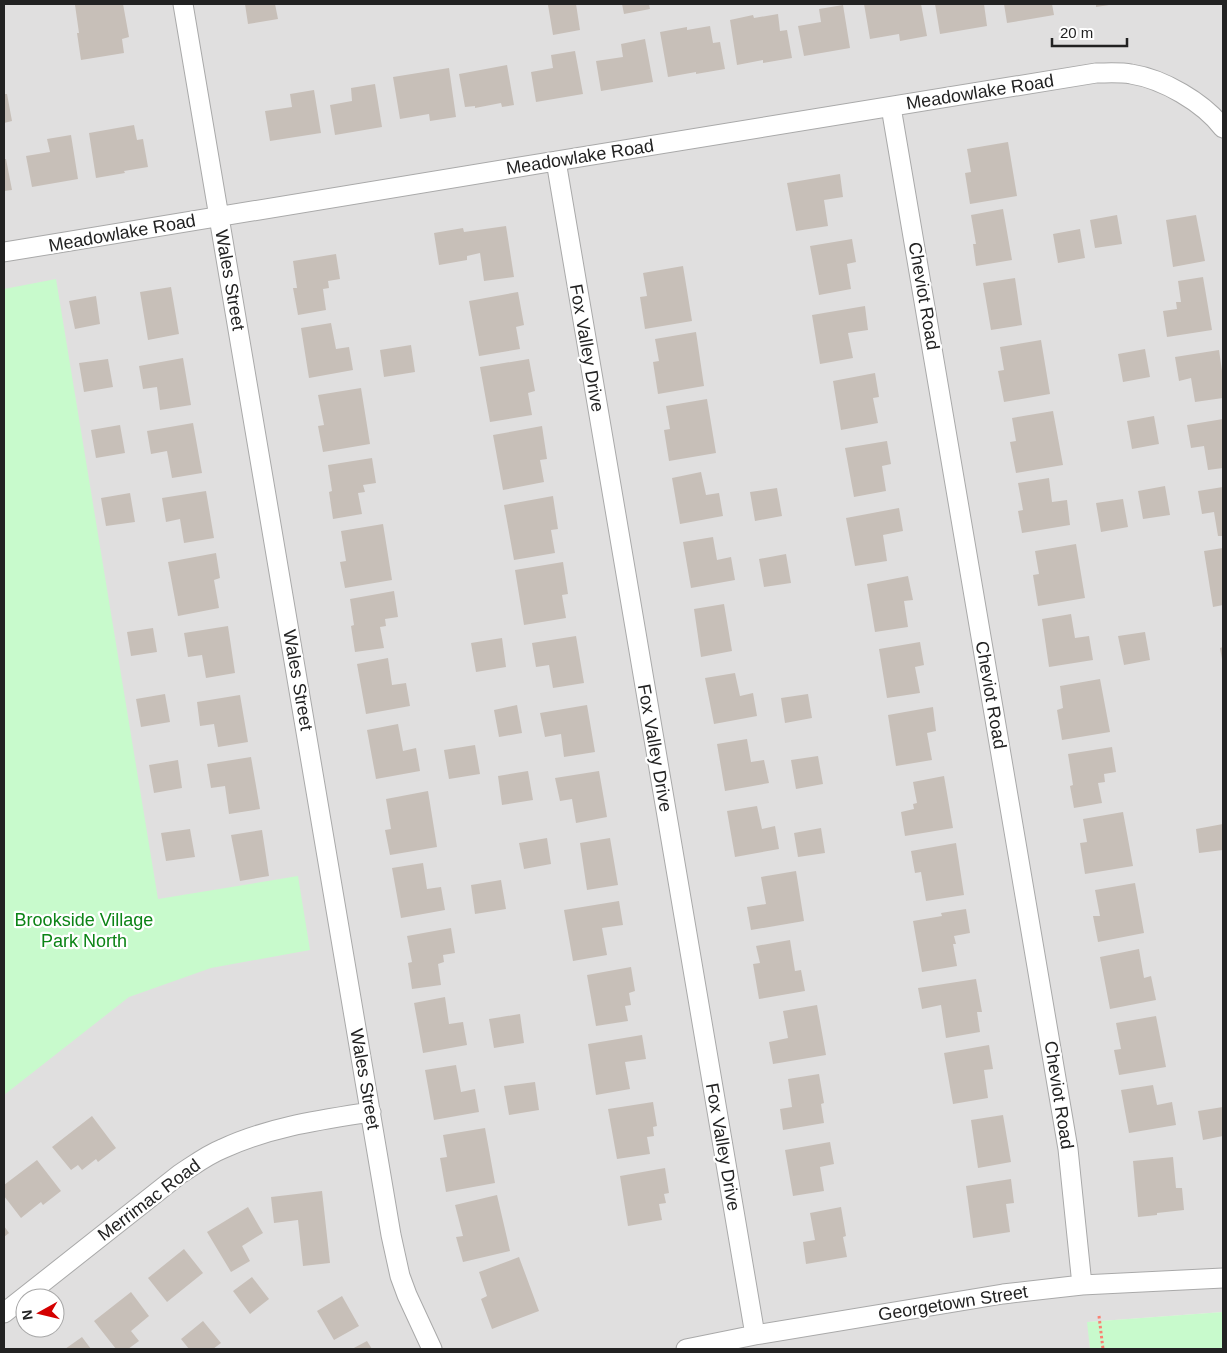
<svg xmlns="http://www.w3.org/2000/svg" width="1227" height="1353" font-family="Arial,sans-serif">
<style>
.residential{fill:#e0dfdf;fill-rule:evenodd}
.park{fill:#c8facc}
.building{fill:#c7bfb8}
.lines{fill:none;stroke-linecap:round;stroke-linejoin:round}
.minor-casing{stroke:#a9a9a9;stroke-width:21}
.path{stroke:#fa8072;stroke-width:3;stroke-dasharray:2.5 2.5;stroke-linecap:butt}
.minor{stroke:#fff;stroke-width:19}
.labels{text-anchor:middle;stroke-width:4.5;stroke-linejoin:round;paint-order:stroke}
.street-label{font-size:18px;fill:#222;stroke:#fff}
.park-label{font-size:18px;fill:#0c8416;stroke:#fff}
</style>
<rect width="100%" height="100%" fill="#f2efe9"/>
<!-- residential -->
<path class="residential" d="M4 4H1223V1312L1088 1322 1090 1349H4ZM25 1298H55V1328H25Z"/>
<!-- park -->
<path class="park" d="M56 279 158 899 298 876 310 950 211 968 129 997 4 1095V289Z
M1223 1312V1349H1090L1087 1322Z"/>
<!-- building -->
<path class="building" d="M82 4H123L129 37 122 39 124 53 81 60 77 33H79L75 5Z
M245 4H275L278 19 248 24Z
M555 4H576L580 30 553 35 548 5Z
M622 4H649L650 9 624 14Z
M864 4H921L927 36 900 41 899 34 870 39Z
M935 4H984L987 26 940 34Z
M1004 4H1052L1054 15 1007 23Z
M1096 4H1109V5L1096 7Z
M843 5 850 48 804 56 798 26 821 22 819 9Z
M778 14 780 31 787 30 792 58 763 63V60L737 65 730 20 753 15 754 18Z
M710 26 713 43 720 42 725 69 696 74V72L668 77 660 32 687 27V30Z
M645 39 653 82 601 91 596 61 623 57 621 44Z
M575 51 583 94 536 102 531 72 553 68 551 55Z
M507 65 514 105 502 107 501 103 475 108V106L465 107 459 74Z
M449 68 456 117 430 121 429 114 400 119 393 77Z
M375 84 382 127 335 135 330 105 352 101 351 88Z
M314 90 321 133 270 141 265 111 292 107 290 94Z
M4 94H7L12 121 4 123Z
M134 125 137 140 143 139 148 167 124 171 125 173 96 178 89 133Z
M71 135 78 179 32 187 26 156 50 152 47 139Z
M1008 142 1017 196 970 204 965 173 971 172 967 149Z
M4 159H6L12 190 4 191Z
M840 174 843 197 824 200 828 226 796 231 787 183Z
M1003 209 1012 260 976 266 973 244H976L971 215Z
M1117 215 1122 244 1095 248 1090 220Z
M1196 215 1205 261 1173 267 1166 220Z
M506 226 514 277 484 281 480 253 467 256V260L439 265 434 233 463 228 464 232Z
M1080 229 1085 258 1058 263 1053 234Z
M852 239 856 262 847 264 851 289 819 295 810 246Z
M336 254 340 279 328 281 329 288 323 289 326 310 298 315 293 288H297L293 261Z
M683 266 692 321 645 329 640 297 647 296 643 273Z
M1203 277 1212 330 1167 337 1163 311 1177 309 1176 302H1181L1178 281Z
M1015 278 1022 325 991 330 983 283Z
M171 287 179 334 148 340 140 292Z
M518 292 524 325 516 327 520 349 479 356 469 301Z
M96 296 100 324 75 329 69 301Z
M865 306 868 330 848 333 853 358 820 364 812 315Z
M331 323 336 349 349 347 353 370 309 378 301 328Z
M696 332 704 386 658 394 653 362 659 361 655 339Z
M1041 340 1050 394 1004 402 998 371 1004 370 1000 347Z
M411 345 415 372 384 377 380 350Z
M1145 349 1150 377 1123 382 1118 354Z
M1219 350 1223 378V398L1195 402 1191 378 1179 381 1175 357Z
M183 358 191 405 160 410 157 387 143 389 139 366Z
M108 359 113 387 84 392 79 363Z
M529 359 535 391 528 393 532 415 490 422 480 367Z
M875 373 879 397 873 398 878 423 841 430 833 381Z
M361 388 370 444 323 452 318 426 324 425 318 395Z
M707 399 716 453 669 461 664 430 670 429 666 406Z
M1053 411 1063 465 1016 473 1010 442 1016 441 1012 418Z
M1154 416 1159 444 1132 449 1127 421Z
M1223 419V468L1208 470 1204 446 1191 448 1187 425Z
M193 423 202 473 172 478 167 451 151 454 147 431Z
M120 425 125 453 96 458 91 430Z
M542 426 547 459 540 460 544 482 503 490 493 435Z
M887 441 891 464 882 466 886 491 854 497 845 448Z
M372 458 376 483 363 485 365 492 358 493 362 514 333 519 329 492 332 491 328 465Z
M701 472 706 495 719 493 723 516 680 524 672 478Z
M1049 478 1052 502 1067 500 1070 525 1022 533 1018 511 1023 510 1018 483Z
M1165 486 1170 515 1143 519 1138 491Z
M1223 487V536H1218L1214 512 1202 514 1198 491Z
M777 488 782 516 755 521 750 492Z
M206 491 214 538 184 543 180 519 166 522 162 498Z
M130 493 135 522 106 526 101 498Z
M553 496 558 529 551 530 555 553 514 560 504 505Z
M1123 499 1128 527 1101 532 1096 503Z
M899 508 903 531 883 535 887 561 855 566 846 518Z
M383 524 392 580 345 588 340 562 346 561 341 531Z
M713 537 717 560 731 557 735 580 691 588 683 542Z
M1076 544 1085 598 1038 606 1033 575 1039 574 1035 551Z
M1223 548V605L1213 607 1204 551Z
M216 553 220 578 214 580 219 608 178 616 168 562Z
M786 554 791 583 764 587 759 559Z
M563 562 568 594 562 595 566 618 524 625 515 570Z
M908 576 913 600 904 601 908 627 875 632 867 584Z
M394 591 398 617 385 619 386 626 380 627 384 648 355 652 351 626 354 625 350 599Z
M724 604 732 651 701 657 694 609Z
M1071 614 1075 638 1089 636 1093 660 1049 667 1042 619Z
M228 626 235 673 206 678 202 655 188 657 184 633Z
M153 628 157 652 131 656 127 632Z
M1145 632 1150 660 1124 665 1118 636Z
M576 636 584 683 553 688 549 665 536 667 532 643Z
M502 638 506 667 476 672 471 643Z
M920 642 924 665 915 667 920 693 887 698 879 649Z
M1223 647V659H1222L1220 648Z
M388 658 392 685 406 683 410 706 366 714 357 664Z
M735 673 740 696 753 693 757 716 714 724 705 678Z
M1100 679 1110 732 1062 740 1057 710 1063 708 1060 686Z
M165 694 170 722 141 727 136 699Z
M808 694 812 718 785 723 781 698Z
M240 695 248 742 218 747 214 724 200 726 197 702Z
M517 705 522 733 499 737 494 710Z
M587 705 595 752 564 757 561 734 545 737 540 713Z
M933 707 936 731 927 733 932 760 896 766 888 715Z
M398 724 403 751 416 748 420 771 376 779 367 730Z
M747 739 751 762 764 760 769 783 725 791 717 744Z
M475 745 480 774 449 779 444 750Z
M1112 747 1116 772 1104 774 1105 782 1098 783 1102 803 1074 808 1070 786 1073 785 1068 754Z
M818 756 823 784 796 789 791 760Z
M251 757 260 809 229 814 225 786 211 788 207 764Z
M178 760 182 788 154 793 149 765Z
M528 771 533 800 502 805 498 776Z
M599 771 607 817 576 823 572 799 560 801 555 778Z
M944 776 953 828 905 836 901 812 914 809 913 804 917 803 913 782Z
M428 791 437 847 390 855 385 830 391 829 386 799Z
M757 806 762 829 775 826 779 849 735 857 727 811Z
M1123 812 1133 866 1085 874 1080 843 1087 842 1083 819Z
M1223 824V850L1199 853 1196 829Z
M821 828 825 853 798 857 794 833Z
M190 829 195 857 166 861 161 833Z
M262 830 269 876 240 881 231 835Z
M547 838 551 864 524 869 519 843Z
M610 838 618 885 587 890 580 843Z
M956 843 964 895 926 901 921 872 915 873 911 851Z
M423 863 427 889 441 887 445 910 401 918 392 868Z
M796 871 804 921 751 930 747 907 766 904 761 877Z
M501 880 506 909 475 914 471 885Z
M1135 883 1144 933 1098 942 1093 916H1100L1095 890Z
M619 901 623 925 602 928 607 955 573 961 564 910Z
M966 909 970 933 954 936 956 944H953L957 966 922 972 913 921 942 916 941 913Z
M451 928 455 953 443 955 444 962 438 964 441 985 412 989 408 963 412 962 407 936Z
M790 940 795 971 801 970 805 991 759 999 753 964 760 963 756 946Z
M1139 949 1144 978 1151 976 1156 1000 1110 1009 1100 957Z
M631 967 635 991 629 993 631 1005 625 1006 628 1021 596 1026 587 975Z
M976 979 982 1012H977L980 1032 946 1038 941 1005 922 1009 918 988Z
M445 997 449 1024 463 1022 467 1045 423 1053 414 1003Z
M817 1005 826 1055 773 1064 769 1042 788 1038 783 1011Z
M520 1014 524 1043 494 1048 489 1019Z
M1156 1016 1166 1067 1119 1075 1114 1050 1121 1049 1116 1023Z
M642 1035 646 1059 625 1062 630 1089 596 1095 588 1044Z
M989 1045 993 1069 984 1070 988 1098 953 1104 944 1053Z
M456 1065 461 1092 475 1089 479 1112 434 1120 425 1070Z
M819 1074 824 1103 821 1104 824 1123 783 1130 780 1109 792 1107 788 1079Z
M535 1082 539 1110 509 1115 504 1086Z
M1153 1085 1157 1105 1172 1102 1176 1125 1129 1133 1121 1090Z
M653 1102 657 1126 653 1127 654 1136 647 1137 650 1154 617 1159 608 1109Z
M1223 1107V1136L1203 1140 1198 1111Z
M1003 1115 1011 1162 978 1168 971 1120Z
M92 1116 116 1148 98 1162 96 1159 82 1170 78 1165 71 1170 52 1147Z
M485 1128 495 1183 446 1192 440 1158 447 1157 443 1135Z
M830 1142 834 1164 820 1167 824 1191 793 1196 785 1150Z
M1173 1157 1176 1188H1182L1184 1210 1157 1213V1215L1138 1217 1133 1161Z
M37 1160 61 1191 43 1205 41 1202 21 1218 4 1196V1185Z
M665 1168 669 1193 664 1194 666 1203 659 1204 662 1220 628 1226 620 1176Z
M1011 1179 1014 1203 1006 1204 1010 1232 973 1238 966 1186Z
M322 1191 330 1263 303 1266 298 1220 274 1223 271 1197Z
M497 1195 510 1251 463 1262 456 1237 463 1236 455 1205Z
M248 1207 263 1233 242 1246 250 1261 231 1272 207 1232Z
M841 1207 846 1236 843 1237 847 1257 806 1264 803 1242 815 1240 810 1213Z
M4 1226 9 1233 4 1237Z
M184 1249 203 1273 167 1302 148 1278Z
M519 1257 539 1311 492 1329 481 1299 487 1296 479 1272Z
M252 1277 269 1299 250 1314 233 1291Z
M131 1292 149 1316 131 1331 139 1341 128 1349H116L94 1321Z
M342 1296 359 1326 334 1340 317 1311Z
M203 1321 221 1343 213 1349H189L181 1339Z
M82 1337 91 1349H65Z
M367 1341 372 1349H352Z"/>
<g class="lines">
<defs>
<path id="minor" d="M183 4 391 1235 400 1276 407 1295 432 1349
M891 107 1068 1149 1082 1285
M556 161 755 1335
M4 252 556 161 1096 73C1107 73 1120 72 1131 74 1163 79 1203 102 1223 128
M4 1313 180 1174C194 1165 207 1155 222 1149 269 1127 320 1120 371 1112
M686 1349 755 1335 1003 1294 1082 1285 1223 1278"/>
</defs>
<!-- minor casing -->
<use href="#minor" class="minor-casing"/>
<!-- path -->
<path class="path" d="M1099 1316 1103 1349"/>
<!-- minor -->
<use href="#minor" class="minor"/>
</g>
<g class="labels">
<!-- street labels -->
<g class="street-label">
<text transform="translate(980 92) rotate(-9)" y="6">Meadowlake Road</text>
<text transform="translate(580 157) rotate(-9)" y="6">Meadowlake Road</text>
<text transform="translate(122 233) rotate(-10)" y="6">Meadowlake Road</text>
<text transform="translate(230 280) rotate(80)" y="6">Wales Street</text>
<text transform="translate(924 296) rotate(80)" y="6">Cheviot Road</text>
<text transform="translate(587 348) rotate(80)" y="6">Fox Valley Drive</text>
<text transform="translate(298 680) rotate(80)" y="6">Wales Street</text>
<text transform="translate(991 695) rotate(80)" y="6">Cheviot Road</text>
<text transform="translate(655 748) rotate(80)" y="6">Fox Valley Drive</text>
<text transform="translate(365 1079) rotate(80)" y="6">Wales Street</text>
<text transform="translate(1059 1095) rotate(81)" y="6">Cheviot Road</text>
<text transform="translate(723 1147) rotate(80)" y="6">Fox Valley Drive</text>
<text transform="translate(149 1200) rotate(-37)" y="6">Merrimac Road</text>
<text transform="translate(953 1303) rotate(-9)" y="6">Georgetown Street</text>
</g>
<!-- park labels -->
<g class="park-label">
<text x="84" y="926">Brookside Village<tspan x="84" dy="21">Park North</tspan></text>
</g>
</g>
<!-- border -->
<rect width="1227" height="1353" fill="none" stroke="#222222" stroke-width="10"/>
<!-- north arrow -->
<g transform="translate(40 1313) rotate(262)"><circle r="24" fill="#ffffff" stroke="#a7a7a7"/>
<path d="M0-4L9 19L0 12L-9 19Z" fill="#d40000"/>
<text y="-8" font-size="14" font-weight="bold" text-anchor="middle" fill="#222222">N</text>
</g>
<!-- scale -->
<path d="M1052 38v8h75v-8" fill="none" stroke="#222222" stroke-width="2.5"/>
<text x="1060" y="38" font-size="15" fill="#222222" stroke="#ffffff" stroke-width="4" paint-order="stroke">20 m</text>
</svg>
